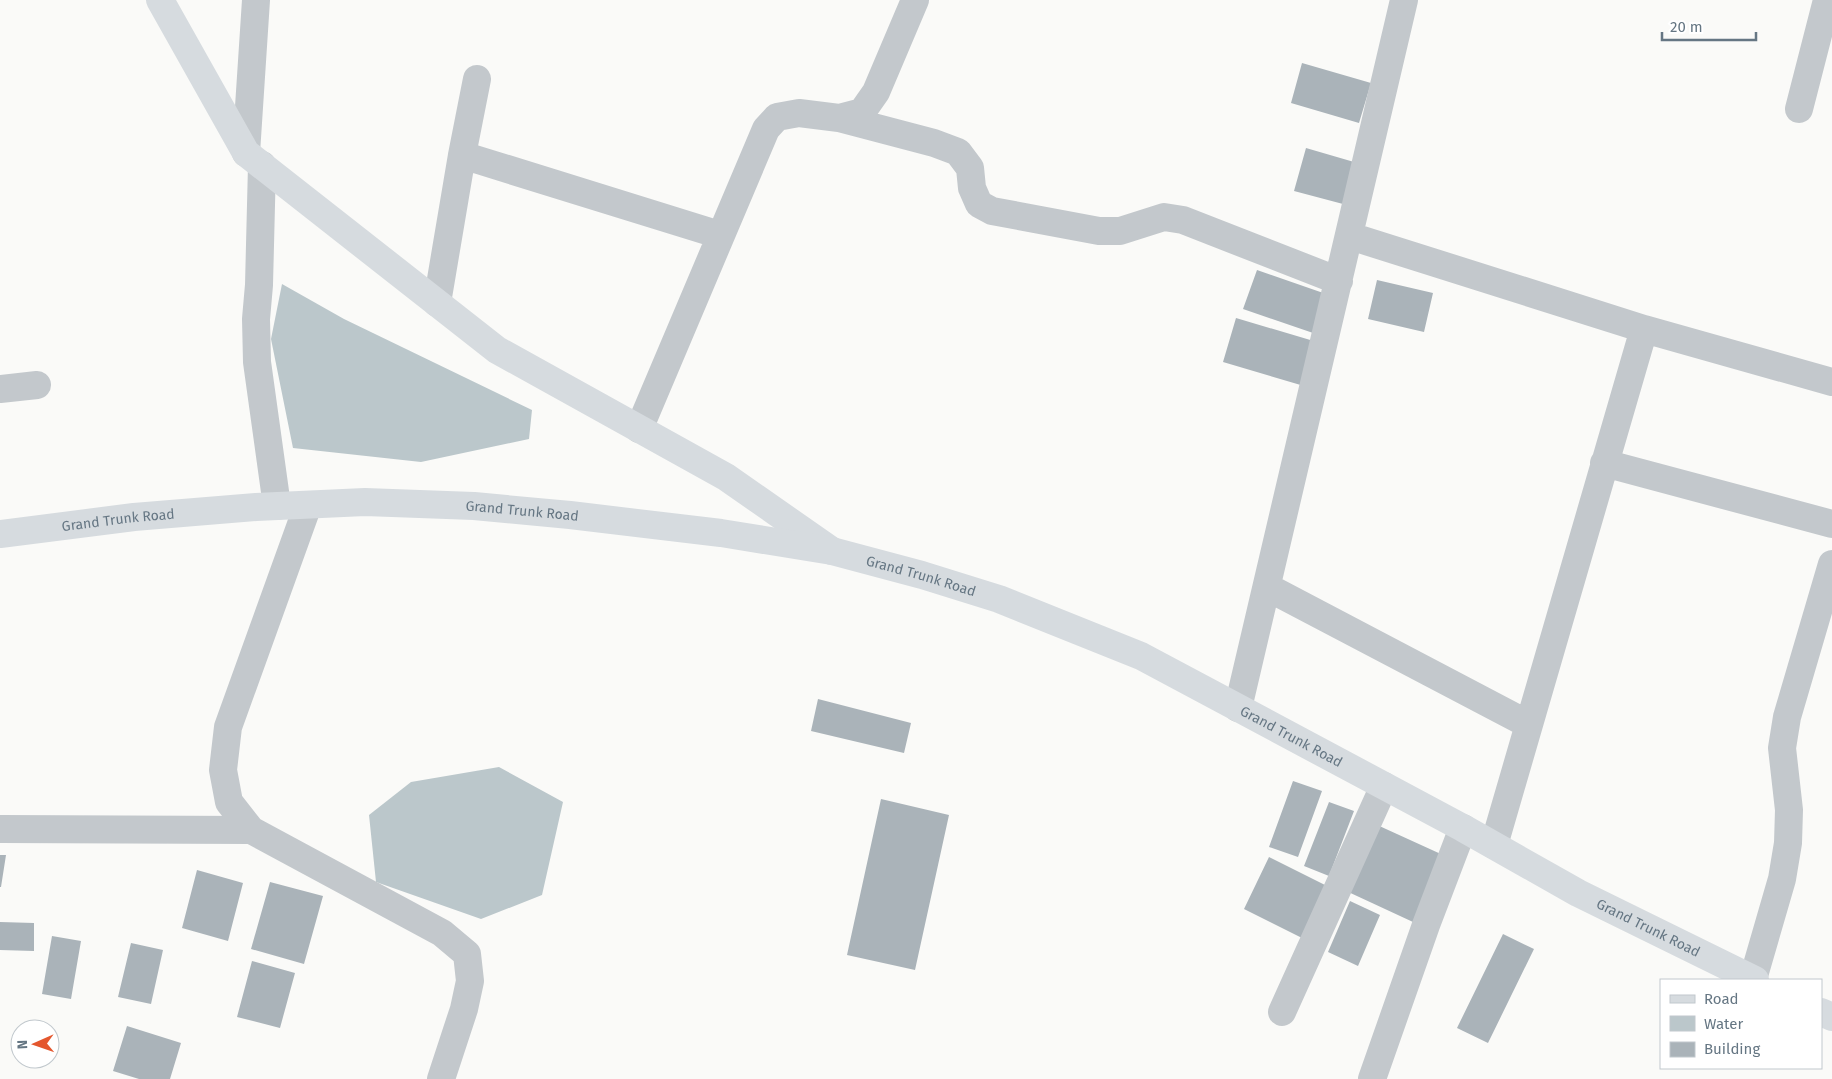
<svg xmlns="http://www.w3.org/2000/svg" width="1832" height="1079" font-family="'Fira Sans',sans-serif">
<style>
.water{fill:#bbc7cb}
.building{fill:#aab3b9}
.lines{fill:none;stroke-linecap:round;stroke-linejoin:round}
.street{stroke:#c3c8cc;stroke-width:28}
.secondary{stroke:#d6dbdf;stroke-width:28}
.primary{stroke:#d6dbdf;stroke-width:28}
.labels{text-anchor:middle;stroke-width:5;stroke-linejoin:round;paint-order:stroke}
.street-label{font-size:14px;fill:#657683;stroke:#fff}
</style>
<rect width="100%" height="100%" fill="#fafaf8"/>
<!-- water -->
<path class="water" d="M282 284 344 319 532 410 529 439 421 462 293 448 271 339Z
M499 767 563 802 542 895 481 919 376 882 369 815 411 782Z"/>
<!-- building -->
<path class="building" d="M1302 63 1371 83 1359 123 1291 103Z
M1306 148 1354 162 1343 204 1294 191Z
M1257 270 1329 295 1316 334 1243 309Z
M1377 280 1433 293 1424 332 1368 319Z
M1236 318 1317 342 1304 386 1223 362Z
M818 699 911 723 904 753 811 731Z
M1293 781 1322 791 1298 857 1269 847Z
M881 799 949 815 915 970 847 955Z
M1329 802 1354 811 1329 876 1304 866Z
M1375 824 1443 855 1413 922 1344 890Z
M0 855H6L1 887H0Z
M1269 857 1331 888 1306 940 1244 909Z
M197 870 243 883 228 941 182 928Z
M270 882 323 896 304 964 251 949Z
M1350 901 1380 915 1358 966 1328 952Z
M0 922 34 923V951L0 950Z
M1503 934 1534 949 1488 1043 1457 1028Z
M52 936 81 941 71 999 42 994Z
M131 943 163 950 151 1004 118 997Z
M252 961 295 973 280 1028 237 1017Z
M127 1026 181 1043 170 1079H139L113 1071Z"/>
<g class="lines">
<!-- street -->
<path class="street" d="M1799 109 1827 0
M839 118 934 143 958 152 970 168 972 188 979 204 992 211 1099 231H1120L1164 217 1183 220 1339 281
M246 153 256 0
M462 155 720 235
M262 165 259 285 256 319 257 362 277 506
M1350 236 1644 329 1832 382
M437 303 462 155 477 79
M0 389 37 385
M639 429 766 129 777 117 799 113 839 118 862 112 876 92 915 0
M1604 463 1832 524
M308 505 228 727 223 770 229 802 251 830 442 933 467 954 470 981 464 1009 441 1079
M1267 587 1528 724
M1238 708 1404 0
M0 829 251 830
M1494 845 1644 329
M1753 979 1782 879 1788 843 1789 810 1782 748 1787 717 1832 564
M1282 1012 1384 786
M1372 1079 1426 925 1463 828"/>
<!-- secondary -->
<path class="secondary" d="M160 0 246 153 497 350 726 477 832 551"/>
<!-- primary -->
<g class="primary">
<path id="s1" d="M0 534 134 517 256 507 365 502 474 506 570 515 721 533 832 551 922 575 999 599 1141 656 1463 828 1578 893 1755 980"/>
<path d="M1821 1012 1832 1017"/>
</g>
</g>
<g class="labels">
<!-- street labels -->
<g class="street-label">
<text dy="5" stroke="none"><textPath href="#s1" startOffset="524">Grand Trunk Road</textPath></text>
<text dy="5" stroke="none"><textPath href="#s1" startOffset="119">Grand Trunk Road</textPath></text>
<text dy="5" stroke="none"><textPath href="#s1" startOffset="929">Grand Trunk Road</textPath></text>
<text dy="5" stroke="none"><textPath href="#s1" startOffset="1334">Grand Trunk Road</textPath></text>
<text dy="5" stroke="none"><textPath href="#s1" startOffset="1739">Grand Trunk Road</textPath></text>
</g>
</g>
<!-- legend -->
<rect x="1660" y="979" width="162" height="90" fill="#ffffff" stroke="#c1c8cd"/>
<rect x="1670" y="995" width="25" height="8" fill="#d6dbdf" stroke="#c1c8cd"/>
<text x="1704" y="1004" font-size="15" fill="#657683">Road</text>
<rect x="1670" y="1016" width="25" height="15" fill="#bbc7cb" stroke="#c1c8cd"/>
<text x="1704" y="1029" font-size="15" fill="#657683">Water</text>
<rect x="1670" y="1042" width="25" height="15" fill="#aab3b9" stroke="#c1c8cd"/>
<text x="1704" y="1054" font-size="15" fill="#657683">Building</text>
<!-- north arrow -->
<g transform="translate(35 1044) rotate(268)"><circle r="24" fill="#ffffff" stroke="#c1c8cd"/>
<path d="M0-4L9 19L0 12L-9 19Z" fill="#e4572e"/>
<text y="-8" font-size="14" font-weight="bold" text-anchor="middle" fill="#657683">N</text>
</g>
<!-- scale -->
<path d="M1662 32v8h94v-8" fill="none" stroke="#657683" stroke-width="2.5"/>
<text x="1670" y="32" font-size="15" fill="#657683" stroke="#ffffff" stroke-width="4" paint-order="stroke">20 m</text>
</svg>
